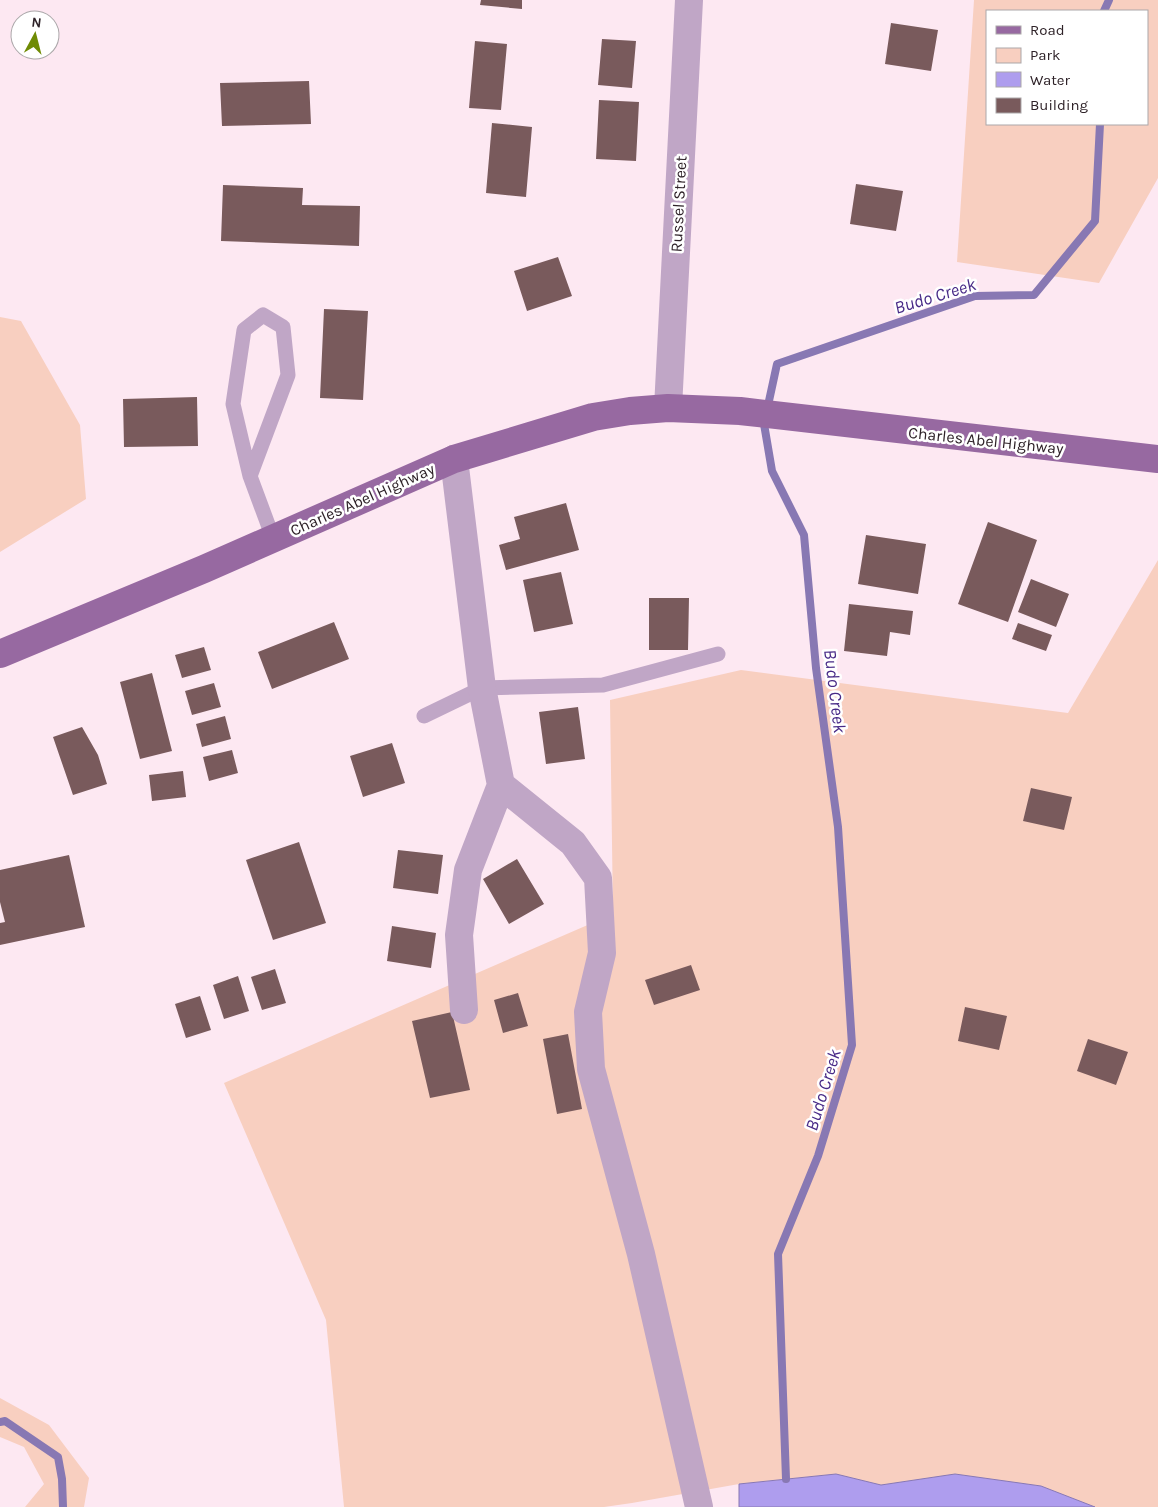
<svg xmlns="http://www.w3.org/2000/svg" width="1158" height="1507" font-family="Karla,sans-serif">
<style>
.green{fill:#f8cfc0;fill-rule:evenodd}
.water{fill:#ae9dee;stroke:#8878b3}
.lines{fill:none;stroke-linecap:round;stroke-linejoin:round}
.stream{stroke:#8878b3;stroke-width:8}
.building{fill:#795a5c}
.lane{stroke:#c0a6c6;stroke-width:15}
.street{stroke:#c0a6c6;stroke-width:28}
.primary{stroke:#9769a1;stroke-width:28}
.labels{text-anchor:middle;stroke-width:5;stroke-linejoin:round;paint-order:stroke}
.street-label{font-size:16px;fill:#2e2228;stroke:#fff}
.water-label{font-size:18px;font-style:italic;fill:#482a87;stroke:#fff}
</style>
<rect width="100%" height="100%" fill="#fde8f2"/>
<!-- green -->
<path class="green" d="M974 0H1158V178L1099 283 957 262ZM1147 11V124H987V11Z
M0 317 21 321 80 425 86 499 0 552Z
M1158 560V1507H1095L1041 1486 955 1474 881 1485 836 1474 786 1479 739 1484 632 1503 604 1507H344L326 1320 224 1083 613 914 610 700 741 670 1068 713Z
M0 1398 49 1425 89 1478 84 1507H25L44 1484 24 1447 0 1437Z"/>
<!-- water -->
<path class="water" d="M836 1474 881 1485 955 1474 1041 1486 1095 1507H739V1484Z"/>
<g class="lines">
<!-- stream -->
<path class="stream" d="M1104 11 1109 0
M0 1422 5 1421 58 1457 62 1479 63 1507
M786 1479 778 1254 818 1156 852 1045 838 827 816 668 804 535 772 471 764 424 777 364 975 296 1034 295 1095 221 1100 124"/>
</g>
<!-- building -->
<path class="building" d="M481 0H522V9L480 5Z
M891 23 938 30 931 71 885 64Z
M602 39 636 41 632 88 598 85Z
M475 41 507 44 501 110 469 108Z
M309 81 311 124 222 126 220 83Z
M599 100 639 102 636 161 596 159Z
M492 123 532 127 526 197 486 193Z
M856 184 903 191 896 231 850 224Z
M223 185 303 188 302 205 360 206 359 246 221 241Z
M558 257 572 296 527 311 514 271Z
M324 309 368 311 363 400 320 398Z
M197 397 198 446 124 447 123 399Z
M566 503 579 550 506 570 499 545 520 539 514 517Z
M988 522 1037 540 1008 622 958 604Z
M866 535 926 544 918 594 858 584Z
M561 572 573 624 534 632 523 580Z
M1031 579 1069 594 1056 627 1018 612Z
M649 598H689L688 650H649Z
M849 604 913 611 910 635 890 632 887 656 844 651Z
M334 622 349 659 272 689 258 652Z
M1018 623 1052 635 1046 651 1012 639Z
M204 647 211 670 182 678 175 655Z
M152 673 172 751 140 759 120 682Z
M214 683 221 707 192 715 185 691Z
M578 707 585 759 546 764 539 712Z
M225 716 231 739 202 747 196 724Z
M82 727 98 755 107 784 73 795 53 737Z
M392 743 405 783 363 797 350 756Z
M232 750 238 773 209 781 203 757Z
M183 771 186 797 152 801 149 775Z
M1031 788 1072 797 1064 830 1023 821Z
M299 842 326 923 273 940 246 860Z
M398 850 443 855 438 894 393 888Z
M69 855 85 927 0 945V923L5 922 0 902V870Z
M517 859 544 904 509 924 483 879Z
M392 926 436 933 431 968 387 961Z
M691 965 700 990 654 1005 645 980Z
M275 969 286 1003 262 1010 251 977Z
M238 976 249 1011 224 1019 213 985Z
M518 993 528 1026 503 1033 494 1000Z
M200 996 211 1030 186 1038 175 1004Z
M965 1007 1007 1016 999 1050 958 1041Z
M452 1012 470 1090 430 1098 412 1021Z
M568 1034 582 1109 557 1114 543 1039Z
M1088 1039 1128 1052 1116 1085 1077 1071Z"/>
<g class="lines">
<!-- lane -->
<path class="lane" d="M250 476 288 375 283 327 263 315 244 330 233 404 250 476 273 538
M424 716 482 688 603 685 718 654"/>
<!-- street -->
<path class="street" d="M668 408 689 0
M454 459 482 688 501 785 468 870 459 935 464 1010
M501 785 573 843 598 878 602 953 588 1012 591 1069 641 1254 699 1507"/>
<!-- primary -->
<path class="primary" d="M0 654 204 569 454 459 593 417 630 411 668 408 740 411 1158 459"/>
</g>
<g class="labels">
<!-- street labels -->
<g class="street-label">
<text transform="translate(678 204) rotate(-87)" y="6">Russel Street</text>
<text transform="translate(986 440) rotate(6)" y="6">Charles Abel Highway</text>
<text transform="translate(362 499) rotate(-24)" y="6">Charles Abel Highway</text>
</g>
<!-- water labels -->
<g class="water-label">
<text transform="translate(935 296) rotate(-17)" y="6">Budo Creek</text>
<text transform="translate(835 691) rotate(83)" y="6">Budo Creek</text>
<text transform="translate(823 1090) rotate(-73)" y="6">Budo Creek</text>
</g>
</g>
<!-- legend -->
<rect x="986" y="10" width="162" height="115" fill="#ffffff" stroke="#aba7a9"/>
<rect x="996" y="26" width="25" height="8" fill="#9769a1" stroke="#aba7a9"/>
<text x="1030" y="35" font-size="15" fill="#2e2228">Road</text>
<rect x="996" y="48" width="25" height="15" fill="#f8cfc0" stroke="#aba7a9"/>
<text x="1030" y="60" font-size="15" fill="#2e2228">Park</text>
<rect x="996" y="72" width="25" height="15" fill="#ae9dee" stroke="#aba7a9"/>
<text x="1030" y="85" font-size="15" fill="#2e2228">Water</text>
<rect x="996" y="98" width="25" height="15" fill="#795a5c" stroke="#aba7a9"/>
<text x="1030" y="110" font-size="15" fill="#2e2228">Building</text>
<!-- north arrow -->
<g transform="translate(35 35) rotate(7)"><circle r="24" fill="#ffffff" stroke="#aba7a9"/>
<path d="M0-4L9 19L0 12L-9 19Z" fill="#6f8b04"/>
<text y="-8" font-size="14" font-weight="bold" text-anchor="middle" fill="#2e2228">N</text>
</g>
</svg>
